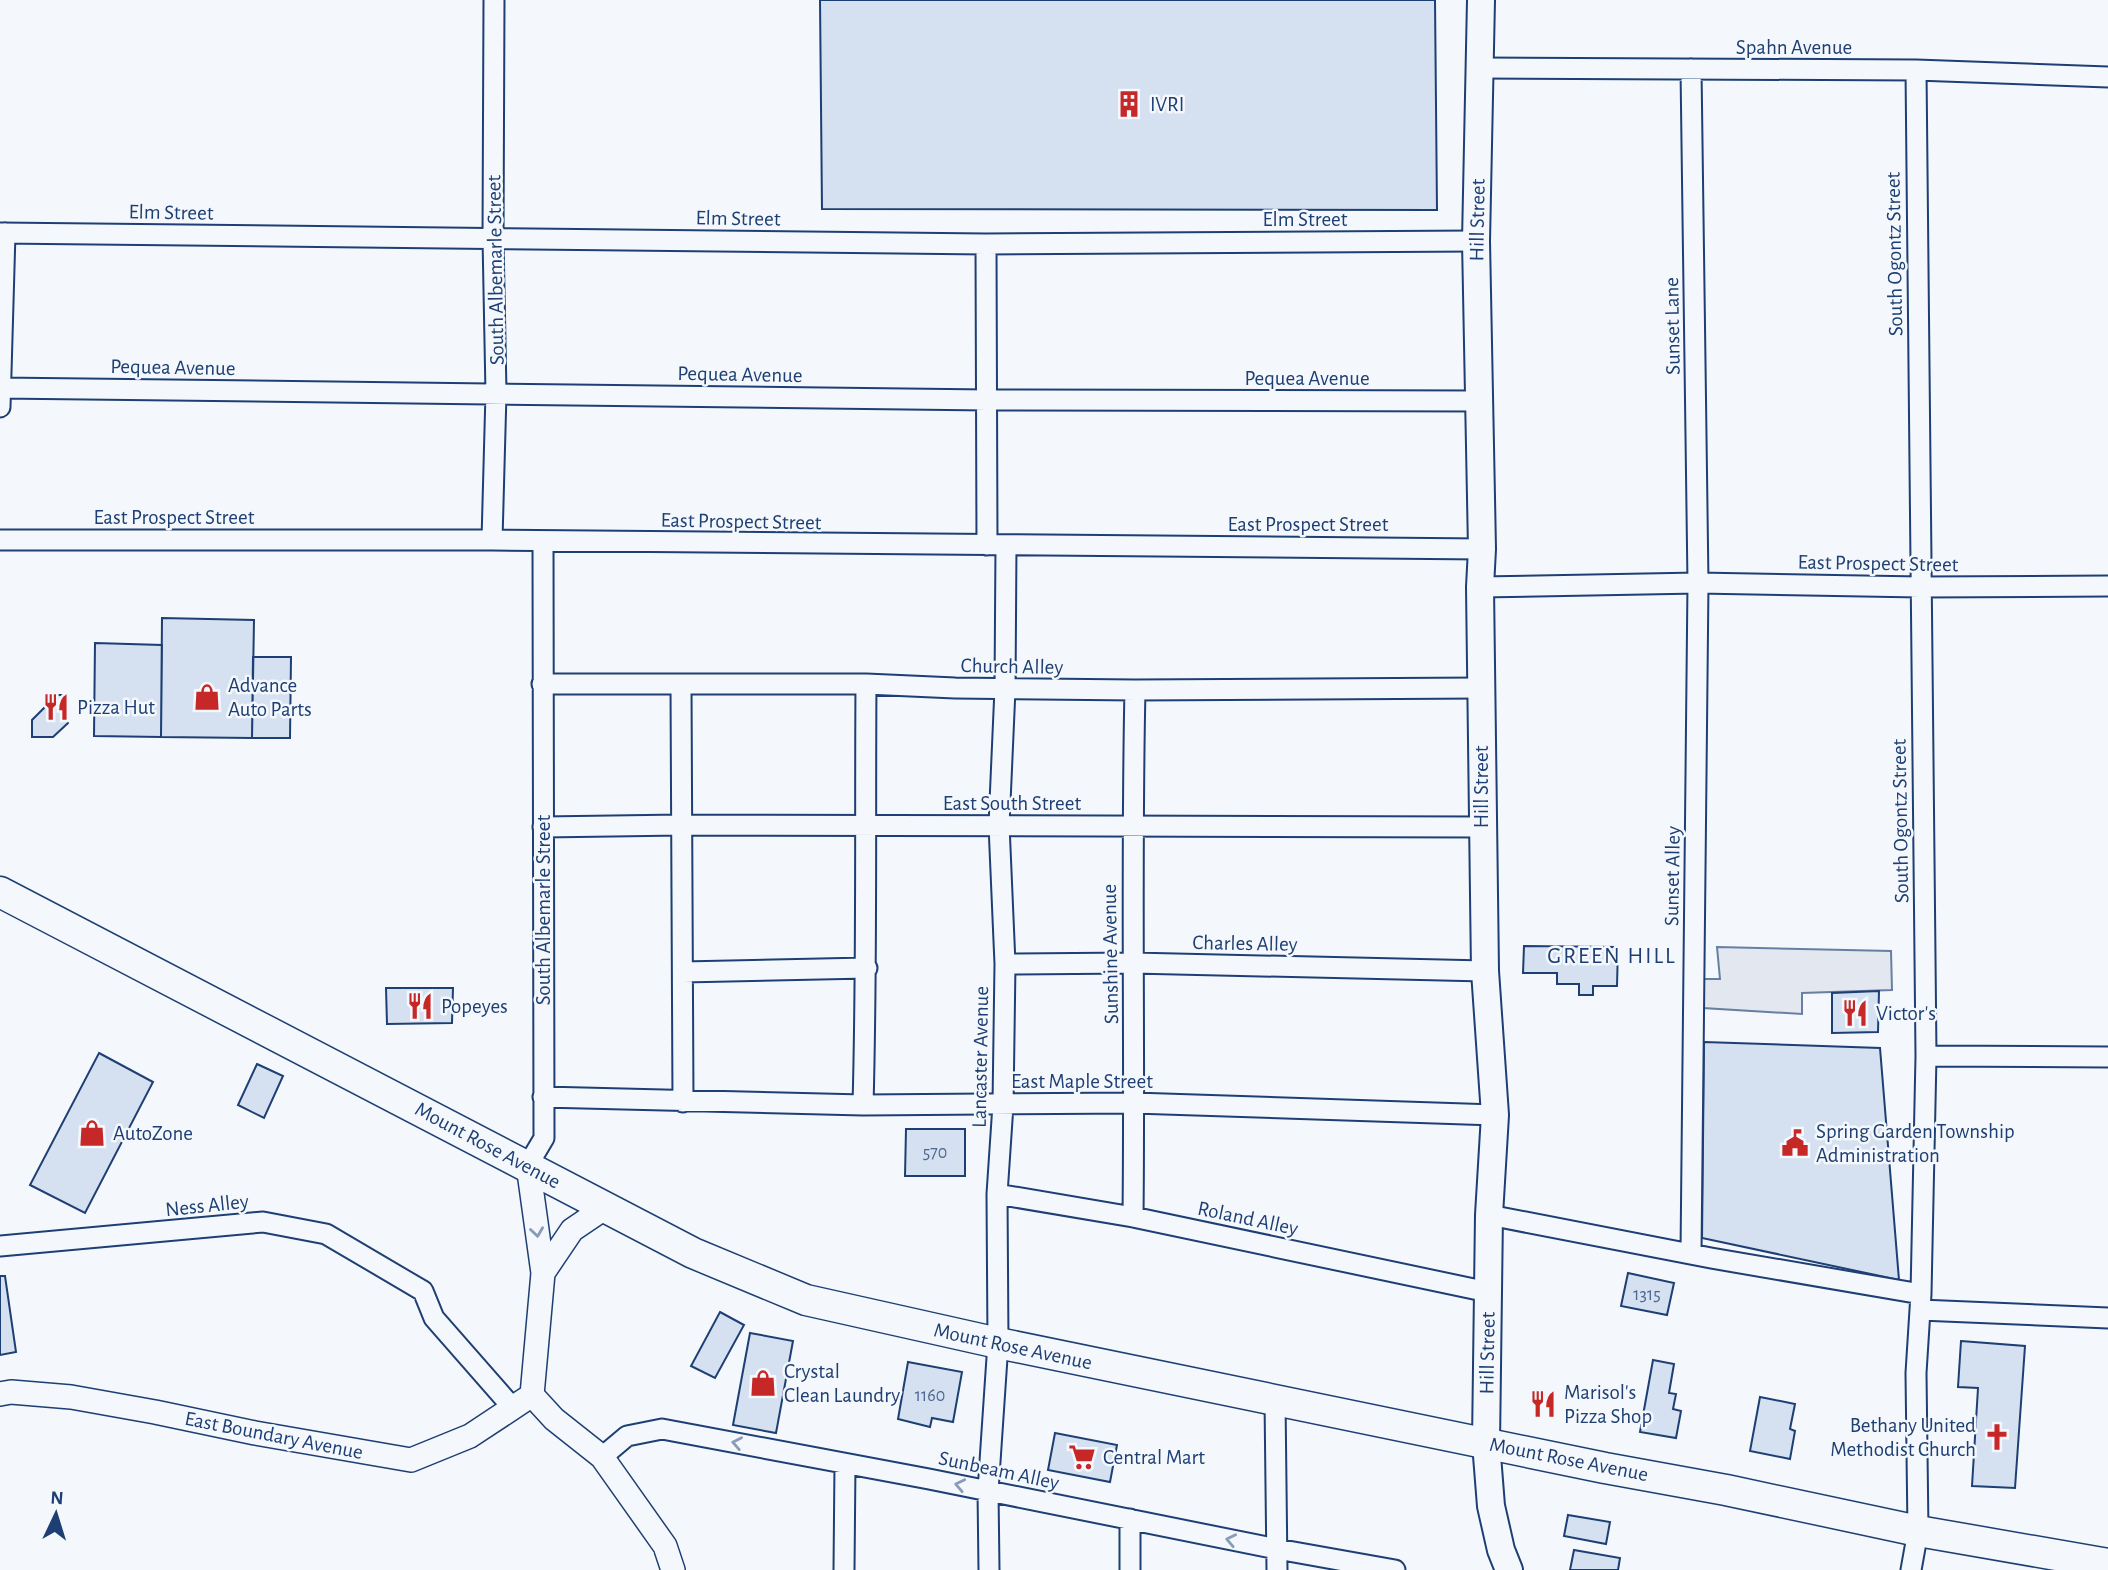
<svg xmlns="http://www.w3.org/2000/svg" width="2108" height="1570" font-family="'Alegreya Sans',sans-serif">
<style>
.parking{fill:#e3e8f0;stroke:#687fa3;stroke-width:2}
.building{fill:#d5e0f0;stroke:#1d3f73;stroke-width:2}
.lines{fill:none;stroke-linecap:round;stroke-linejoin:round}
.minor-casing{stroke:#1d3f73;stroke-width:23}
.tertiary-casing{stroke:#1d3f73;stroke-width:26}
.secondary-casing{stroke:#1d3f73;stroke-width:30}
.primary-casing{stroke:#1d3f73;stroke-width:33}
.minor{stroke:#f4f7fb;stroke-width:19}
.tertiary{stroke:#f4f7fb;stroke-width:23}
.secondary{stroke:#f4f7fb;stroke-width:26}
.primary{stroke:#f4f7fb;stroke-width:30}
.oneway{stroke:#889bb7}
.labels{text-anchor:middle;stroke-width:5;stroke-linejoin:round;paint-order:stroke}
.number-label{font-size:18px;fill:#4b6792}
.street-label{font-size:21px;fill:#1d3f73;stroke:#f4f7fb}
.poi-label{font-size:21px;fill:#1d3f73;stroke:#f4f7fb;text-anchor:start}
.neighbourhood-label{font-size:23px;letter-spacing:2px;fill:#1d3f73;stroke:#f4f7fb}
</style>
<rect width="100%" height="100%" fill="#f4f7fb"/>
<!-- parking -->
<path class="parking" d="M1717 947 1891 951 1892 990 1802 993V1014L1703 1008 1700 979H1720Z"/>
<!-- building -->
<path class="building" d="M820 0H1435L1437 210 822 209Z
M162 618 254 620 252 738 161 737Z
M95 643 162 645 161 737 94 736Z
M253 657H291L290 738H252Z
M57 695H68V723L53 737H32V720Z
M1524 946 1618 947 1617 986H1593V995H1579V984H1557V973H1523Z
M386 988H453L452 1023 387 1024Z
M1879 991 1878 1032 1832 1033V993Z
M1704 1042 1880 1048 1899 1280 1702 1238Z
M99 1053 153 1082 85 1213 30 1185Z
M257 1064 283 1076 264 1118 238 1105Z
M906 1129H965V1176H905Z
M1628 1273 1674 1283 1667 1315 1621 1306Z
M0 1276H5L16 1352 0 1355Z
M720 1312 744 1325 715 1378 691 1366Z
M750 1333 793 1341 776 1433 733 1425Z
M1961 1341 2025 1346 2015 1488 1972 1486 1978 1388 1958 1387Z
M1653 1360 1674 1364 1669 1393 1676 1394 1673 1409 1681 1411 1676 1438 1640 1432Z
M908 1362 962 1372 953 1422 932 1418 930 1427 898 1419Z
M1760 1397 1795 1404 1790 1429 1795 1431 1790 1459 1750 1451Z
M1055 1433 1117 1445 1110 1482 1048 1470Z
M1568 1515 1610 1522 1606 1544 1564 1536Z
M1574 1550 1620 1558 1618 1570H1570Z"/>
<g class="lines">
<defs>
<path id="minor" d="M1480 68 1916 70 2108 77
M1691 69 1698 583 1691 1253
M0 233 986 244 1476 241
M986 244 987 545
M0 388 988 400 1480 401
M0 407 5 233
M0 540H492L1482 549
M492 540 496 393 493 238 494 0
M1480 587 1698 583 1920 587 2108 586
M542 684H866L955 688 1135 690 1481 688
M681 685 683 1102
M543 827 681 825 1481 827
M1005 964 1133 963 1485 971
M683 972 867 968
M1926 1056 2108 1057
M543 1097 863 1105 1134 1103 1495 1115
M863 1105C867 964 865 824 866 684
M528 1165 544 1138 543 542
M997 1194 1133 1217 1488 1292
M1489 1215 1711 1258 1921 1294
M1133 1217C1135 1042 1131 866 1135 690
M0 1246 263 1222 326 1234 423 1291 434 1318 512 1407
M1920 1310 2108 1318
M1275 1400 1277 1570
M602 1457 627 1436 662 1429 929 1479 1277 1549 1395 1570
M1130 1519V1570
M844 1570 845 1464
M989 1570 988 1491 998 1343 997 1194 1003 1105 1005 964 999 825 1005 689 1006 545
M1911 1570 1918 1531 1916 1373 1921 1294 1926 1056 1916 70"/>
<path id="tertiary" d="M528 1165 543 1273 572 1230 606 1207
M543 1273 532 1395 554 1419 602 1457 665 1546 673 1570
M0 1394 11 1392 71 1397 155 1412 255 1433 411 1460 470 1436 532 1395"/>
<path id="secondary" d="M1481 0 1476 241 1482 549 1480 587 1485 971 1495 1115 1489 1215 1486 1443 1491 1506 1501 1550 1509 1570"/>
<path id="primary" d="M0 892 693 1253 806 1300 998 1343 1605 1468 1726 1490 1918 1531 2108 1564"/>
</defs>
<!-- minor casing -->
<use href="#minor" class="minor-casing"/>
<!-- tertiary casing -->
<use href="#tertiary" class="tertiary-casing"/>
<!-- secondary casing -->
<use href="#secondary" class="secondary-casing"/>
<!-- primary casing -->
<use href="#primary" class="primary-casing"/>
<!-- minor -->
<use href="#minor" class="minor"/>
<!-- tertiary -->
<use href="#tertiary" class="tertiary"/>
<!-- secondary -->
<use href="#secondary" class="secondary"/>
<!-- primary -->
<use href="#primary" class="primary"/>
</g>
<!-- one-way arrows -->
<defs><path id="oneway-chevron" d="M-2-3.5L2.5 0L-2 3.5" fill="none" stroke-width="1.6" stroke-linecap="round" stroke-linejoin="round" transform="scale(1.75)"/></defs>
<g class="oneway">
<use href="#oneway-chevron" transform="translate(537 1232) rotate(82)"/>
<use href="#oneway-chevron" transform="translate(737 1443) rotate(-169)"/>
<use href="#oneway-chevron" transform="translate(960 1485) rotate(-168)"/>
<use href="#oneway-chevron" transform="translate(1231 1540) rotate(-168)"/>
</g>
<!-- icons -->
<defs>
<symbol id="building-bare" viewBox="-9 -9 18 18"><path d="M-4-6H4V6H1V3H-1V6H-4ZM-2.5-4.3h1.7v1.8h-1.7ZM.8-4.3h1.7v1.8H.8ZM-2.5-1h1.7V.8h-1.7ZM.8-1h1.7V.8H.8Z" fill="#c62828" stroke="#f4f7fb" stroke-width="2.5" paint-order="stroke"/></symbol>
<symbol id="shop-bare" viewBox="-9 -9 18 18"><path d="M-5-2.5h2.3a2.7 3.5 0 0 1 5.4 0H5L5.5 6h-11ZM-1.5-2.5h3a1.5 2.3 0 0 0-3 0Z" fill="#c62828" stroke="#f4f7fb" stroke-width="2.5" paint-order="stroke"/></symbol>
<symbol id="restaurant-bare" viewBox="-9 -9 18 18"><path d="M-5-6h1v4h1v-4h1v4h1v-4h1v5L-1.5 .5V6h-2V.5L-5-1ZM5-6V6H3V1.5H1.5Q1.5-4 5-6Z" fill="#c62828" stroke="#f4f7fb" stroke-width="2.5" paint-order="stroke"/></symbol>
<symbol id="civic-bare" viewBox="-9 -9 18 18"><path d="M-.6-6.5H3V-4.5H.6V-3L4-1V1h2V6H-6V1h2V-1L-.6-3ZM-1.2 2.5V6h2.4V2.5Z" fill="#c62828" stroke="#f4f7fb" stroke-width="2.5" paint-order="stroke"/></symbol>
<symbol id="church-bare" viewBox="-9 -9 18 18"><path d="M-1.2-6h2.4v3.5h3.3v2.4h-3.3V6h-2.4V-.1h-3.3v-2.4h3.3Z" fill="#c62828" stroke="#f4f7fb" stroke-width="2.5" paint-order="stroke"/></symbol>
<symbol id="supermarket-bare" viewBox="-9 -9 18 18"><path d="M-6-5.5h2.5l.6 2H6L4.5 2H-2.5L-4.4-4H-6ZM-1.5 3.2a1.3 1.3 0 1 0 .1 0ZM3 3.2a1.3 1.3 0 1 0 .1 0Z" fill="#c62828" stroke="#f4f7fb" stroke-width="2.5" paint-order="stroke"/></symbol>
</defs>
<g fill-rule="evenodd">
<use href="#building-bare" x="1110" y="85" width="38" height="38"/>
<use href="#shop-bare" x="188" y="678" width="38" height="38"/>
<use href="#restaurant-bare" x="37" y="688" width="38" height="38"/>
<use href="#restaurant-bare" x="401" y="987" width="38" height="38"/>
<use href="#restaurant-bare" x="1836" y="994" width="38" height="38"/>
<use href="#shop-bare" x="73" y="1114" width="38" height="38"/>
<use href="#civic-bare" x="1776" y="1124" width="38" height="38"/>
<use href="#shop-bare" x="744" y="1364" width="38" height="38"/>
<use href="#restaurant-bare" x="1524" y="1385" width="38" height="38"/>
<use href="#church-bare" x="1978" y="1418" width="38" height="38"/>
<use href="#supermarket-bare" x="1063" y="1438" width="38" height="38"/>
</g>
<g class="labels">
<!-- number labels -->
<g class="number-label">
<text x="935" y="1158">570</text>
<text x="1647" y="1300">1315</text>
<text x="930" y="1401">1160</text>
</g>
<!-- street labels -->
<g class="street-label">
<text x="1794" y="54">Spahn Avenue</text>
<text transform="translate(171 212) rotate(1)" y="7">Elm Street</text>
<text transform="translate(738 218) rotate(1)" y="7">Elm Street</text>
<text x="1305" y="226">Elm Street</text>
<text transform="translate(1477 220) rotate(-89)" y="7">Hill Street</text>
<text transform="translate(1894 254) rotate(-91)" y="7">South Ogontz Street</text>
<text transform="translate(495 270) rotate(-91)" y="7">South Albemarle Street</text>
<text transform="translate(1672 326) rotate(-91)" y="7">Sunset Lane</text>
<text transform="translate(173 367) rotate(1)" y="7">Pequea Avenue</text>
<text transform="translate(740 374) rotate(1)" y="7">Pequea Avenue</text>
<text x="1307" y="385">Pequea Avenue</text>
<text x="174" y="524">East Prospect Street</text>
<text transform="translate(741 521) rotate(1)" y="7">East Prospect Street</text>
<text x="1308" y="531">East Prospect Street</text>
<text transform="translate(1878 563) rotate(1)" y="7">East Prospect Street</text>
<text transform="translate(1012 666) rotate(1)" y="7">Church Alley</text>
<text transform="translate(1481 787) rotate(-90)" y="7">Hill Street</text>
<text x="1012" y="810">East South Street</text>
<text transform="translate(1900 821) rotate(-91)" y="7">South Ogontz Street</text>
<text transform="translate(1672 876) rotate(-89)" y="7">Sunset Alley</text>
<text transform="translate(543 910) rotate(-90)" y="7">South Albemarle Street</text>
<text transform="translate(1245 943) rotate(1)" y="7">Charles Alley</text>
<text transform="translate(1110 954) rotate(-91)" y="7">Sunshine Avenue</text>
<text transform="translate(980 1057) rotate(-89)" y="7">Lancaster Avenue</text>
<text x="1082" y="1088">East Maple Street</text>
<text transform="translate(488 1145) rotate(28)" y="7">Mount Rose Avenue</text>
<text transform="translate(207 1205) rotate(-6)" y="7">Ness Alley</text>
<text transform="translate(1248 1218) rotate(12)" y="7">Roland Alley</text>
<text transform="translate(1013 1346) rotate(12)" y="7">Mount Rose Avenue</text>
<text transform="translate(1487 1353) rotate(-89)" y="7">Hill Street</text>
<text transform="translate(274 1435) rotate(11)" y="7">East Boundary Avenue</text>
<text transform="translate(1569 1459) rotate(11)" y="7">Mount Rose Avenue</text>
<text transform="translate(999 1470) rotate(12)" y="7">Sunbeam Alley</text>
</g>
<!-- poi labels -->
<g class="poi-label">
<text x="1150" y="111">IVRI</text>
<text x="228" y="692">Advance<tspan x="228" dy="24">Auto Parts</tspan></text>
<text x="77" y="714">Pizza Hut</text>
<text x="441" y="1013">Popeyes</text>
<text x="1876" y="1020">Victor's</text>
<text x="1816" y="1138">Spring Garden Township<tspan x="1816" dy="24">Administration</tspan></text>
<text x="113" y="1140">AutoZone</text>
<text x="784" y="1378">Crystal<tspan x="784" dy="24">Clean Laundry</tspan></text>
<text x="1564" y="1399">Marisol's<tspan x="1564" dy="24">Pizza Shop</tspan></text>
<text x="1976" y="1432" text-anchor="end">Bethany United<tspan x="1976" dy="24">Methodist Church</tspan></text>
<text x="1103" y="1464">Central Mart</text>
</g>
<!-- neighbourhood labels -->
<g class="neighbourhood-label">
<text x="1612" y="963">GREEN HILL</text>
</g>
</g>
<!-- north arrow -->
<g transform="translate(56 1514) rotate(4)" stroke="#f4f7fb" stroke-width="5" paint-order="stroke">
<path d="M0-5L12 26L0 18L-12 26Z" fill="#1d3f73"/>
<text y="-10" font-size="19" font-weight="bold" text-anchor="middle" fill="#1d3f73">N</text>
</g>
</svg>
